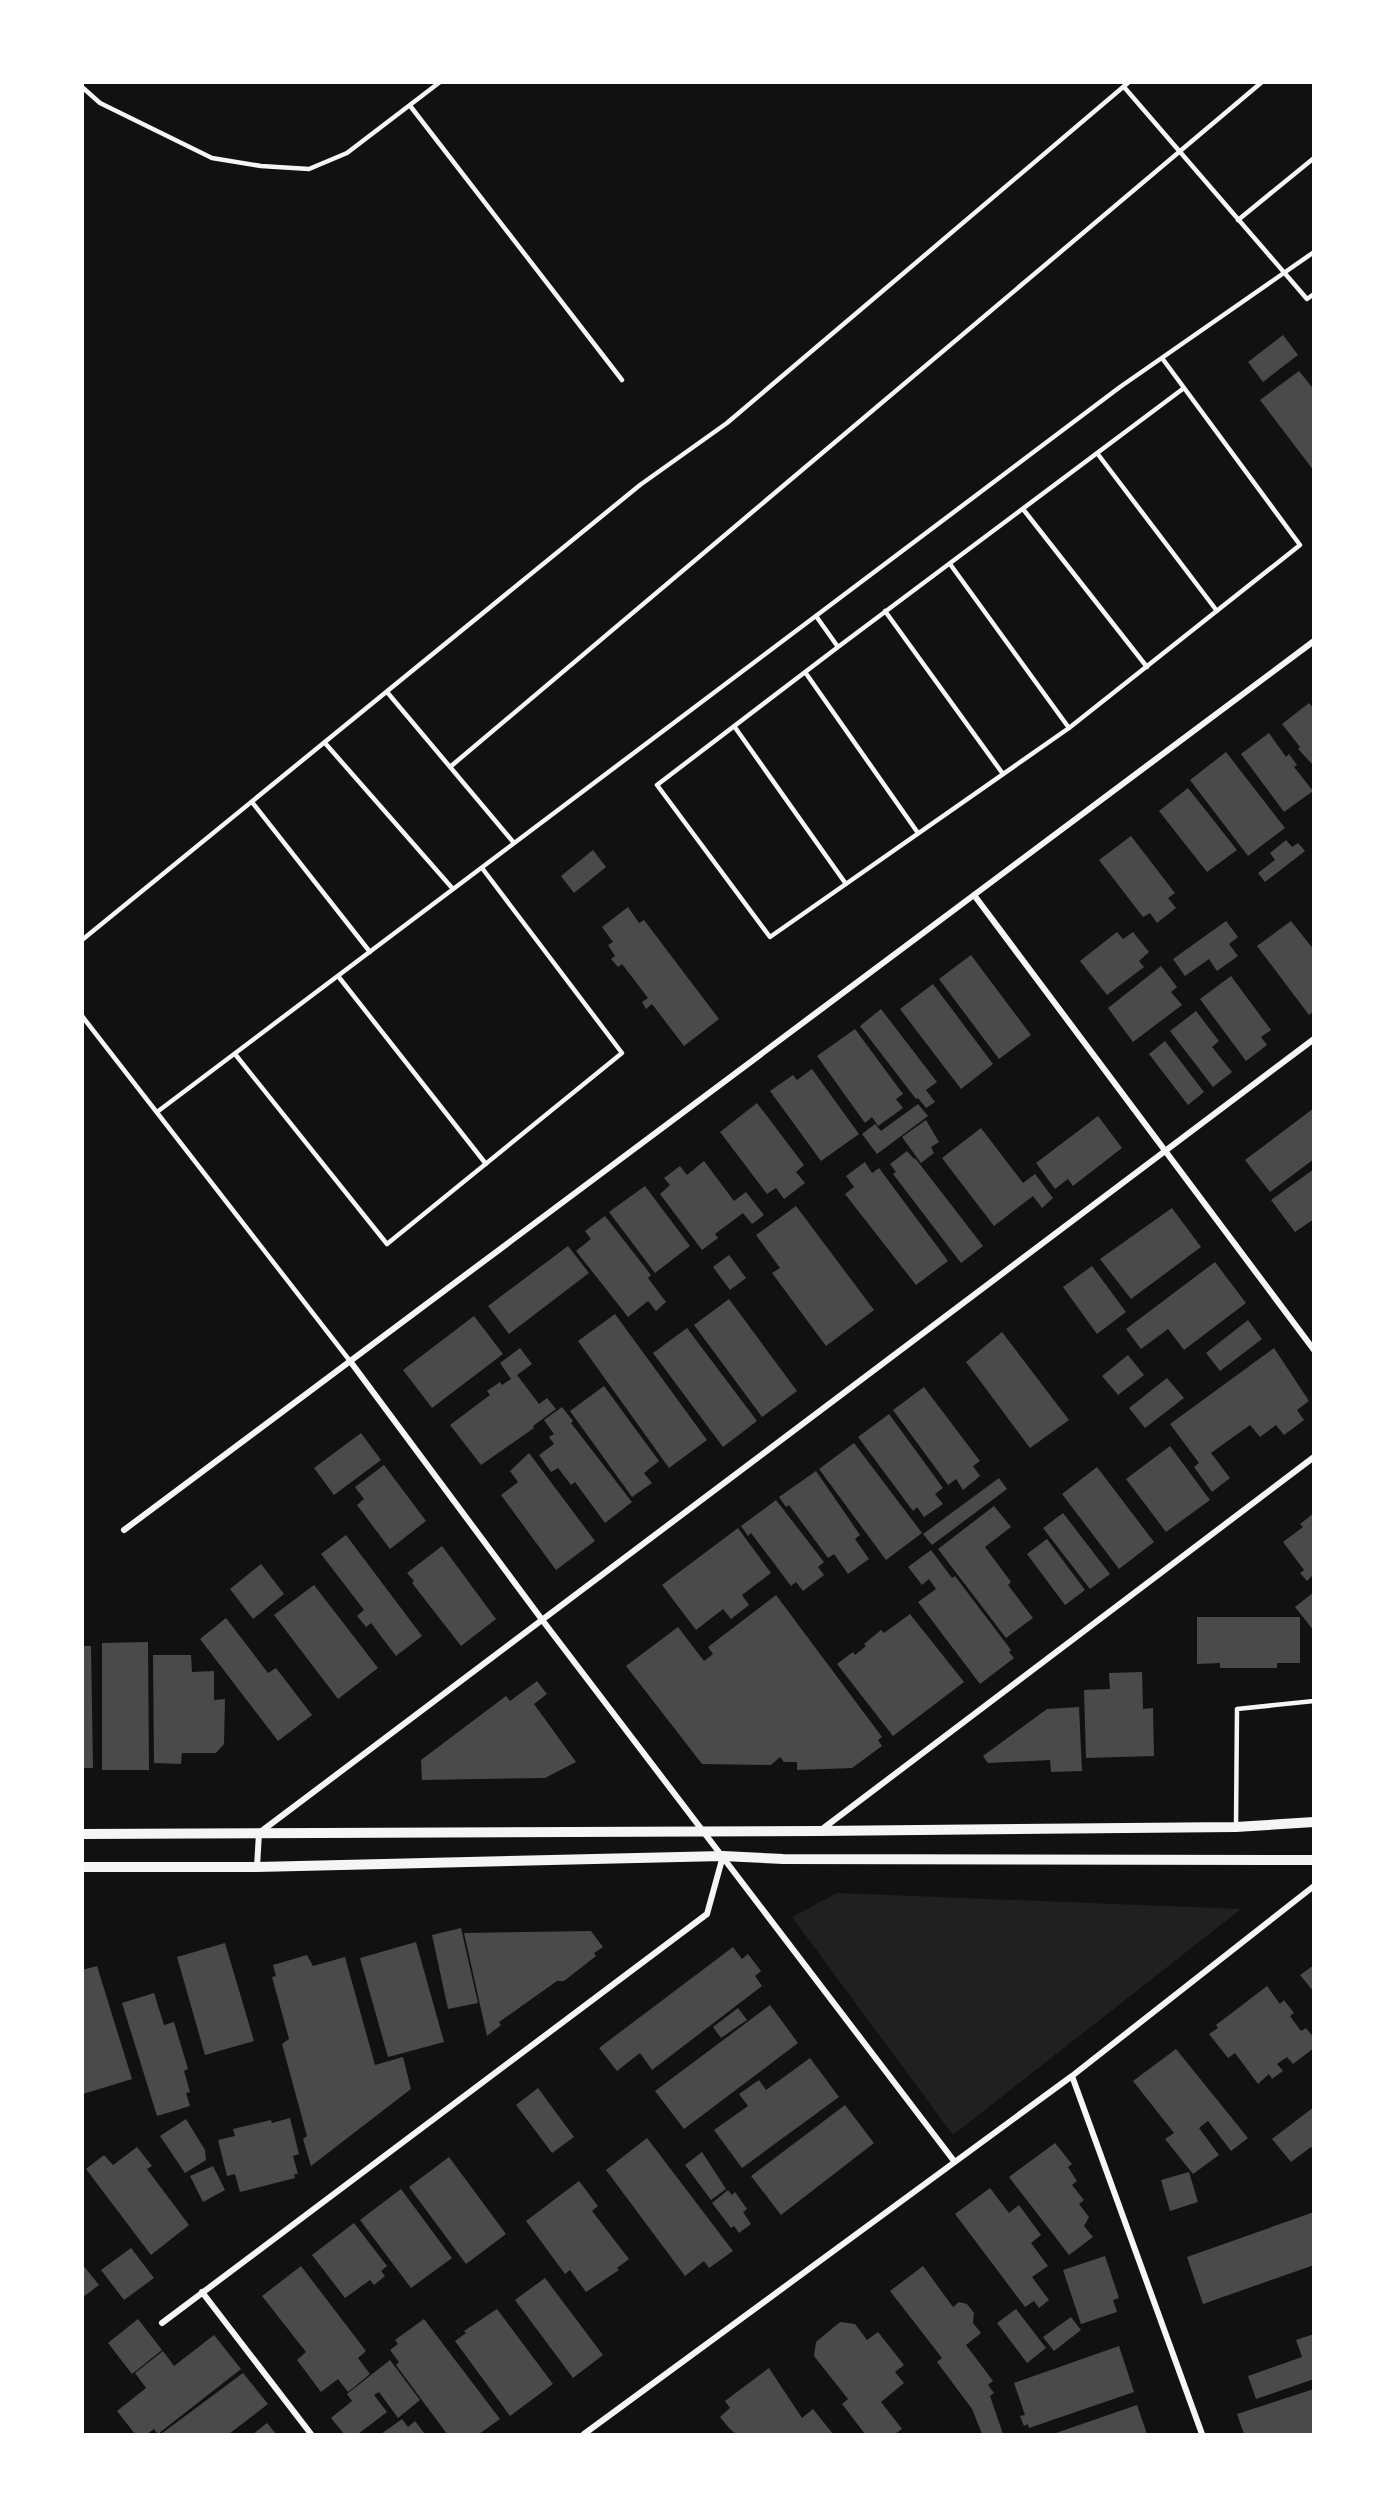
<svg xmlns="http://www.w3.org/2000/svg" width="1396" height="2517" font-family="Overpass,sans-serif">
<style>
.green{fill:#202020}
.building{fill:#4a4a4a}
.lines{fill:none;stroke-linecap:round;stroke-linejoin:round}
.service{stroke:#f5f5f5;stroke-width:4.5}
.minor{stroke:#f5f5f5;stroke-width:6}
.tertiary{stroke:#f5f5f5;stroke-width:10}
</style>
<rect width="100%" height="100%" fill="#111"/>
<!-- green -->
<path class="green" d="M837 1893 1241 1909 953 2135 792 1917Z"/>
<!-- building -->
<path class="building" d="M1283 335 1298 355 1263 382 1248 362Z
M1299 371 1312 387 1314 385V471L1260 400Z
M1309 703 1314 709V766L1298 749 1300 747 1282 724Z
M1269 733 1286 757 1289 754 1297 765 1294 767 1313 791 1284 812 1241 754Z
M1226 752 1285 828 1248 856 1190 780Z
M1188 788 1237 850 1207 872 1159 811Z
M1131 836 1175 893 1168 898 1176 908 1157 923 1150 913 1143 917 1099 860Z
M1286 840 1292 847 1298 843 1305 851 1265 882 1258 873 1275 860 1270 853Z
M593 850 606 867 574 893 561 876Z
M628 907 639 923 644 920 719 1019 684 1046 652 1004 646 1009 642 1002 648 998 622 964 618 967 611 959 615 956 608 945 613 942 602 927Z
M1226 921 1238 937 1229 944 1238 956 1217 971 1209 959 1185 976 1173 959Z
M1291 921 1314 950V1011L1309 1015 1257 946Z
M1117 932 1123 939 1133 932 1149 952 1139 961 1144 967 1107 995 1080 961Z
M971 955 1031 1035 999 1059 939 979Z
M1161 966 1177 987 1171 992 1182 1005 1133 1042 1108 1008Z
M1231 976 1271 1030 1261 1037 1267 1045 1246 1061 1200 999Z
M933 984 993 1064 961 1089 900 1009Z
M881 1009 937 1082 926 1090 935 1102 926 1108 918 1098 916 1099 860 1026Z
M1196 1011 1219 1041 1212 1047 1232 1072 1213 1087 1170 1031Z
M855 1029 903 1094 896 1099 903 1108 878 1126 872 1117 865 1123 817 1056Z
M1165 1041 1204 1092 1188 1105 1149 1054Z
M812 1069 859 1134 821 1161 770 1091 793 1075 797 1080Z
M757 1103 804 1165 796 1172 805 1183 784 1199 776 1188 767 1194 720 1132Z
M918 1104 928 1116 877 1154 862 1134 875 1124 881 1131Z
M1314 1108V1159L1270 1192 1245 1160Z
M1098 1116 1122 1148 1073 1186 1068 1179 1055 1189 1036 1163Z
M926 1120 939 1142 931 1147 934 1153 921 1163 902 1137Z
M981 1128 1023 1183 1035 1174 1053 1198 1042 1208 1033 1196 994 1226 942 1158Z
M907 1151 914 1159 915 1158 983 1246 961 1263 893 1174 896 1172 890 1164Z
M704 1161 734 1201 746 1192 764 1215 752 1224 743 1213 715 1234 718 1238 702 1250 660 1194 670 1185 664 1178 680 1166 687 1175Z
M865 1162 872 1173 879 1168 948 1261 916 1285 845 1194 854 1187 846 1176Z
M1314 1169V1219L1295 1232 1271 1200Z
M645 1186 690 1246 655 1273 609 1212Z
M796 1206 874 1310 826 1346 772 1273 780 1268 756 1235Z
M1172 1208 1201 1247 1131 1299 1100 1259Z
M605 1216 651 1275 648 1278 666 1302 656 1311 648 1301 628 1317 576 1251 591 1239 585 1231Z
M568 1246 589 1273 509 1334 488 1306Z
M729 1255 746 1278 730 1290 713 1267Z
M1215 1262 1246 1303 1184 1350 1168 1329 1141 1349 1126 1329Z
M1092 1266 1126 1312 1097 1334 1063 1287Z
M729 1299 797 1391 762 1417 694 1325Z
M615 1314 707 1440 669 1468 578 1341Z
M474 1316 503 1354 432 1408 403 1370Z
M1248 1320 1262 1339 1220 1371 1206 1353Z
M687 1328 757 1421 723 1447 653 1353Z
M1002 1332 1069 1420 1030 1448 966 1362Z
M520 1348 532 1364 517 1375 539 1404 547 1398 556 1409 533 1426 534 1428 481 1465 450 1425 490 1395 487 1391 500 1382 502 1385 511 1379 500 1363Z
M1274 1348 1309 1401 1297 1410 1304 1420 1284 1435 1276 1425 1260 1437 1250 1425 1211 1453 1230 1478 1212 1492 1194 1467 1199 1463 1170 1424Z
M1128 1355 1144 1375 1118 1395 1102 1376Z
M1167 1378 1184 1398 1145 1428 1129 1408Z
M604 1386 659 1461 644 1473 652 1483 632 1497 570 1411Z
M924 1387 980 1461 973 1466 980 1476 963 1490 956 1479 948 1485 893 1410Z
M562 1407 573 1421 571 1423 632 1502 605 1523 575 1482 571 1485 558 1468 551 1472 539 1455 554 1444 549 1437 554 1434 544 1420Z
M889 1414 943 1488 935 1494 943 1504 924 1517 917 1507 913 1511 858 1437Z
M361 1433 381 1460 334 1495 314 1468Z
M854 1443 922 1533 886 1560 819 1469Z
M1170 1446 1210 1500 1166 1532 1126 1479Z
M529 1453 595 1541 556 1570 501 1495 518 1482 510 1471Z
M384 1465 426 1521 390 1549 357 1505 364 1499 355 1487Z
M1097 1467 1154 1542 1119 1569 1062 1494Z
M816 1471 860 1535 855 1539 869 1559 848 1574 834 1554 828 1558 789 1505 786 1507 779 1497Z
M999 1478 1007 1489 932 1545 923 1534Z
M776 1500 824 1562 818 1567 824 1575 803 1591 796 1582 791 1586 751 1533 748 1536 741 1526Z
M994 1506 1011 1527 985 1547 1011 1582 1008 1585 1033 1618 1006 1638 938 1549Z
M1063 1513 1110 1574 1090 1589 1043 1528Z
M1314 1513V1578L1312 1576 1307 1581 1300 1573 1304 1570 1283 1542 1303 1527 1300 1524Z
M738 1528 771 1573 742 1595 749 1605 731 1619 723 1609 696 1630 662 1585Z
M346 1535 422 1636 396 1656 371 1623 366 1627 357 1616 364 1610 321 1554Z
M1047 1539 1085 1590 1065 1605 1027 1554Z
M442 1546 496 1619 461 1646 412 1583 414 1581 407 1573Z
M931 1550 952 1578 955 1576 1011 1650 1009 1652 1014 1658 980 1684 918 1602 936 1589 929 1579 922 1585 908 1567Z
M261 1564 284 1594 253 1619 230 1589Z
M314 1585 378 1668 338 1699 274 1615Z
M1314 1592V1631L1295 1607Z
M776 1595 882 1737 878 1740 882 1746 852 1768 797 1770V1762H784L780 1757 771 1765 702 1764 626 1666 678 1627 704 1661 713 1654 708 1647Z
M910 1614 964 1682 893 1736 837 1664 853 1652 855 1655 866 1646 864 1644 881 1630 884 1633Z
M1197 1617H1300V1663H1277V1668H1220V1663L1197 1664Z
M226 1618 268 1673 276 1668 312 1715 278 1741 200 1639Z
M148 1642 149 1770H102V1643Z
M82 1646H91L93 1768H82Z
M153 1655H191L192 1672 214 1671V1700L225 1699 224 1744 216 1753H182L181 1764 154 1763Z
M1142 1672 1143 1709 1153 1708 1154 1756 1086 1758 1084 1690 1110 1689 1109 1673Z
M537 1681 547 1694 534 1704 576 1762 545 1778 422 1780 421 1760 506 1696 510 1701Z
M1079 1707 1082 1771 1051 1772 1050 1760 988 1763 983 1756 1047 1709Z
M461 1928 478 2003 448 2009 432 1935Z
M591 1931 603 1947 594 1953 596 1956 564 1981H557L499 2022 501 2025 487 2036 464 1933Z
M416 1942 444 2042 388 2057 360 1958Z
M225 1943 254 2041 205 2055 177 1957Z
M733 1947 742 1959 748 1954 761 1971 755 1976 762 1986 652 2070 640 2053 617 2071 599 2048Z
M307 1955 313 1966 345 1957 375 2065 403 2057 411 2089 311 2166 303 2139 307 2136 282 2044 289 2039 272 1977 276 1976 273 1965Z
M1314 1965V1992L1300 1975Z
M97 1966 132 2079 83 2094 82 1970Z
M1267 1986 1280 2004 1284 2000 1294 2013 1290 2016 1301 2031 1306 2028 1314 2038V2048L1293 2064 1287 2057 1277 2064 1283 2071 1272 2079 1269 2074 1258 2084 1235 2053 1228 2058 1209 2034 1218 2028 1216 2025Z
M154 1993 164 2025 174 2022 188 2069 184 2071 190 2092 186 2093 190 2106 157 2116 122 2003Z
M770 2005 798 2043 684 2129 655 2091Z
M738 2008 747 2020 721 2038 713 2027Z
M1176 2049 1248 2138 1231 2151 1208 2121 1199 2128 1219 2155 1193 2174 1165 2139 1174 2133 1133 2081Z
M810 2058 839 2097 742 2168 714 2130 748 2106 739 2094 759 2080 766 2090Z
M538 2088 574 2137 552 2153 516 2105Z
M845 2105 874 2143 781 2215 751 2176Z
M1314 2107V2150L1311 2147 1291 2162 1272 2139Z
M290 2118 299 2154 293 2156 298 2174H294L295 2178 240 2192 235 2174 227 2176 218 2140 235 2136 233 2129 271 2120 272 2123Z
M186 2119 205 2150 206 2160 185 2173 160 2136Z
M647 2138 733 2251 709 2268 704 2261 685 2276 606 2170Z
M1055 2143 1072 2164 1068 2167 1077 2181 1072 2185 1084 2200 1079 2204 1089 2217 1084 2226 1093 2237 1069 2255 1009 2177Z
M137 2147 152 2166 147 2169 189 2225 151 2255 86 2169 104 2155 113 2165Z
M702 2152 726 2189 711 2200 685 2165Z
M449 2157 506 2234 466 2264 409 2187Z
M213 2166 225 2190 203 2202 190 2176Z
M1189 2172 1198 2202 1170 2211 1161 2180Z
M579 2181 598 2206 592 2211 629 2259 617 2268 619 2270 586 2292 570 2270 565 2274 526 2221Z
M990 2188 1009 2213 1019 2205 1041 2235 1031 2243 1048 2266 1032 2277 1049 2300 1039 2308 1034 2301 1025 2307 955 2214Z
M401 2189 452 2258 411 2288 360 2220Z
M728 2190 732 2195 735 2192 747 2209 743 2212 751 2224 739 2233 734 2226 731 2228 712 2203Z
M1314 2212V2265L1203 2304 1187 2257Z
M354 2223 387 2266 381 2271 385 2276 374 2285 370 2280 345 2298 312 2255Z
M131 2248 154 2278 124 2300 101 2270Z
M1105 2256 1119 2298 1113 2300 1117 2312 1081 2324 1063 2270Z
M82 2264 99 2285 82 2298Z
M301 2266 366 2351 358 2358 370 2374 348 2392 338 2379 321 2392 297 2360 306 2352 262 2296Z
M923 2266 953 2307 959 2302 967 2304 974 2313 973 2323 981 2333 966 2345 993 2381 988 2385 994 2393 990 2396 1003 2434H982L972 2409 937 2362 942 2358 890 2291Z
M545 2278 603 2355 573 2378 515 2300Z
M497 2309 553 2384 510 2416 455 2341 466 2333 464 2331Z
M1016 2309 1046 2348 1027 2363 997 2323Z
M1071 2317 1081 2330 1054 2351 1043 2337Z
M138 2319 162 2350 132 2374 108 2343Z
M424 2319 500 2419 479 2434H447L396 2365 399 2362 390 2350 398 2344 395 2340Z
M840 2322 855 2324 867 2340 878 2332 904 2365 895 2372 904 2383 881 2402 902 2429 895 2434H865L842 2404 848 2399 814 2356 816 2342Z
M1314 2334V2379L1256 2399 1248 2376 1302 2357 1296 2340Z
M214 2335 241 2369 158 2434 154 2429 147 2434H135L117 2411 146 2388 135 2373 163 2351 174 2366Z
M1119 2346 1134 2392 1029 2428 1028 2424 1024 2426 1020 2416 1025 2415 1014 2383Z
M390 2360 420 2400 398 2418 379 2392 374 2395 387 2412 358 2434H344L331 2418 352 2401 347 2394Z
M769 2368 802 2418 813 2409 833 2434H736L730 2429 720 2417 730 2408 725 2401Z
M243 2373 268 2404 229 2434H161Z
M1314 2389V2434H1244L1237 2414Z
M1137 2405 1147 2434H1053Z
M402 2419 408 2427 415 2421 425 2434H381Z
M267 2423 276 2434H253Z"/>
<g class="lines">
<!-- service -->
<path class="service" d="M82 87 100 103 212 158 261 166 309 169 347 153 440 82
M1124 87 1307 299 1314 294
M411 107 622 380
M1238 220 1314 158
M1097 453 1217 611
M1023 509 1147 667
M950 564 1069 728
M885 611 1003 774
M816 616 838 647 657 785 770 937 1069 728 1300 545 1162 358
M838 647 1184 388
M805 672 918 833
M387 692 514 843
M734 726 846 884
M325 743 453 889
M450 767 1262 82
M252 802 370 952
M82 940 640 485 727 423 1129 82
M338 976 486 1164
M82 1016 350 1361
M235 1054 387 1244 622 1053 482 868
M157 1112 1120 387 1314 252
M1236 1827 1237 1709 1314 1701"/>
<!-- minor -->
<path class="minor" d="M974 895 1314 1350
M350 1361 543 1621 954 2161
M124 1530 1314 641
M821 1830 1314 1457
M257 1867 259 1833 1314 1039
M1072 2076 1202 2434
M202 2292 311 2434
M162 2323 707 1914 723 1856
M584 2434 1072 2076 1314 1886"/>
<!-- tertiary -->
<path class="tertiary" d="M82 1834 819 1831 1236 1827 1314 1822
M82 1867H257L723 1856 783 1859 1314 1860"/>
</g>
<!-- border -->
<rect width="1396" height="2517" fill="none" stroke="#ffffff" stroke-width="168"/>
</svg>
